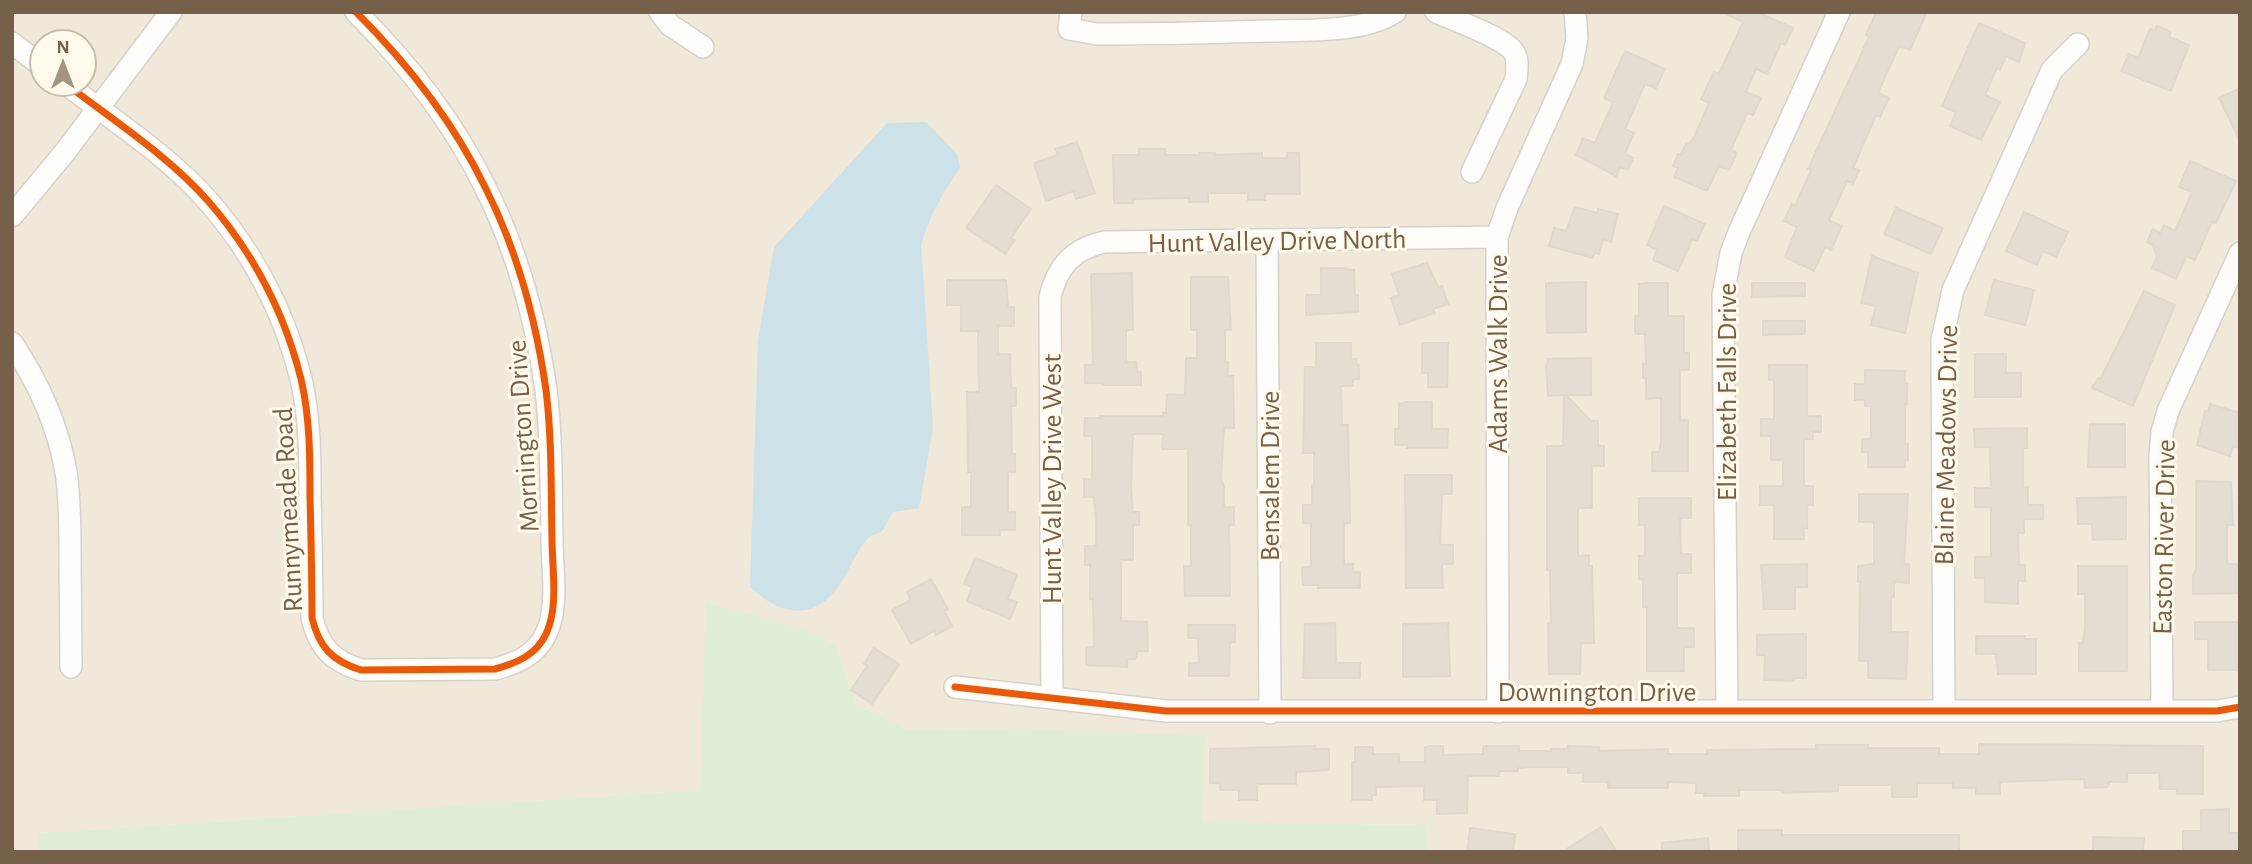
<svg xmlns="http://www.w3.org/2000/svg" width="2252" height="864" font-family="'Alegreya Sans',sans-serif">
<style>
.residential{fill:#f0e8d8;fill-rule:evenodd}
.green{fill:#e0eed5}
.water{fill:#cce1e8}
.building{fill:#e3ddd2;stroke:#e0d8cd;stroke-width:2}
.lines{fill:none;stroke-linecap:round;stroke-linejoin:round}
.minor-casing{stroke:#d6d1c9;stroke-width:24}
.minor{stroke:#fefdfc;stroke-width:21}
.cycleway-casing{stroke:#fffaeb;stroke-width:11}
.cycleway{stroke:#e8590c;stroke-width:7}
.labels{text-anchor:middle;stroke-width:6;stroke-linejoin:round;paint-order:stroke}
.street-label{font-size:28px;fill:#766049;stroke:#fffaeb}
</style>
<rect width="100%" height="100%" fill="#f7f4eb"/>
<!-- residential -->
<path class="residential" d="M12 12H2240V852H1429L1425 825 1202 822 1013 729 909 730 855 704 837 646 707 602 700 790 40 833 38 852H12ZM42 42H84V84H42Z"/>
<!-- green -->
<path class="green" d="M706 602 812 633 837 646 855 704 909 730 1013 729 1205 736 1202 822 1425 825 1429 852H38L39 833 700 790Z"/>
<!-- water -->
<path class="water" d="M926 122 957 154 960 168C943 193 929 216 921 245L933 428 919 508 893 512C889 518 886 526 882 531 878 535 872 534 868 538 857 549 849 571 840 584 814 623 780 615 750 587L758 341 774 247 887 123Z"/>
<!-- building -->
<path class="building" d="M1722 12H1758L1793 28 1785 45 1781 43 1767 74 1756 69 1746 92 1761 98 1753 115 1747 113 1731 150 1737 153 1729 170 1719 166 1707 191 1674 177 1678 168 1673 166 1678 154 1681 155 1686 143 1689 144 1695 135 1709 103 1701 99 1714 72 1719 74 1743 22Z
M1876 12H1927L1910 50 1899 46 1878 93 1889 98 1880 117 1876 115 1853 168 1859 170 1853 184 1847 181 1830 218V221L1842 226 1831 250 1825 247 1814 271 1785 257 1797 227 1784 221 1792 204 1795 206 1811 170 1808 169 1869 37 1866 35Z
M1979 23 2025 43 2019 62 2006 56 2000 70 1997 68 1985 95 2000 102 1981 140 1950 126 1956 112 1942 106Z
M2157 26 2171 32 2169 37 2189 45 2171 91 2121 71 2129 54 2138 58 2150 29 2155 31Z
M1625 51 1665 69 1656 88 1645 84 1625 129 1634 133 1625 154 1633 158 1628 170 1620 167 1616 176 1576 155 1583 138 1595 143 1613 102 1604 98Z
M2240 88V141L2219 98Z
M1077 142 1095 193 1076 199 1074 191 1046 201 1034 163 1058 155 1056 149Z
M1139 149H1165L1166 155H1199V153H1215V155L1262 153V158H1287V153H1299L1300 194H1265V200H1248V193H1208V202H1189V198L1133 199V203H1114L1113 155H1139Z
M2190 161 2236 181 2216 223 2212 222 2195 260 2186 256 2176 279 2152 268 2157 257 2153 245 2147 242 2153 229 2160 233 2164 225 2175 231 2192 192 2179 187Z
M996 185 1031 209 1011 238 1015 240 1005 254 966 228Z
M1664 206 1705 224 1697 241 1692 239 1678 271 1653 260 1657 250 1647 245Z
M1575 207 1597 213 1598 209 1618 214 1611 242 1603 239 1599 254 1594 253 1593 258 1549 246 1554 228 1566 231Z
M1896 208 1943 228 1931 254 1884 234Z
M2024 212 2068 232 2056 257 2043 251 2037 265 2006 251Z
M1872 256 1918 273 1905 333 1871 325 1876 306 1861 303Z
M1427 263 1438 287 1442 286 1448 304 1433 309 1435 313 1400 325 1391 298 1399 295 1392 274Z
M1321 268H1346L1348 270H1354L1355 295H1358V312L1306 315V295H1321Z
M1132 273 1133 330H1126V362H1136L1137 372H1141V385H1102V383H1085V365H1093L1091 274Z
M1191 277H1228L1231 330H1225V362H1228V376H1233L1234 428H1224L1221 478 1224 487V507H1234V525H1229L1230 596H1185L1184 566H1191V525H1188V449H1162L1163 434H1133L1131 489 1133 512H1139V525H1133V560H1121V621L1147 622 1148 651H1138L1135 659H1127V667L1086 665V647H1094L1093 599H1090V565H1085V546H1096V517L1094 497H1084V479H1092V436H1084L1085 418H1100V416H1163V413H1166L1167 394 1185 395 1186 358H1197V330H1191Z
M947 280H1006L1008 307H1014V326H998V354H1010L1011 388H1016V406H1011L1012 454H1015V472H1008V512H1015V530H1000V535H962V507H971V472H968L967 392H979L978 331H961V305H947Z
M1994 280 2034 290 2025 325 1985 315Z
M1586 282V332L1547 333 1546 283Z
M1646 283H1668V316H1684V353H1689V370H1680V420H1688V471H1652V452H1659L1661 444V398L1646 399V378H1643V364H1646L1645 334H1635V316H1639V284H1646Z
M1752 283H1805V296L1752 297Z
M2144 291 2175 305 2133 406 2092 388 2098 378H2101Z
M1763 321H1805V334L1763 335Z
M1316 343H1351V359H1356L1357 365H1359V379H1353V386H1341L1342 425H1348L1349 475 1350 523H1344V564H1353V572H1360V588H1318V585H1303L1302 567H1311V523H1303V505H1312V486H1314V453H1303L1305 367H1316Z
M1422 343H1448L1447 387H1428V373H1422Z
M1975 354H2006V373H2021V397H1975Z
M1591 358V395H1566L1591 421H1598V446H1604V466H1592V508H1578V556L1589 555V566H1592L1594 643H1581L1580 674H1549L1548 623H1551L1550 570H1547V446H1563L1564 395 1548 396 1546 367 1548 359Z
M1769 365H1807V416H1821V432H1813V439H1804V486H1813V505H1807V528H1804V539H1774V505H1760V486H1783V460H1771V436H1761V419H1774V380H1769Z
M1865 370 1905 371V384H1907V404H1905V444H1908V460H1905V467H1868V452H1862V439H1871V406H1865V400H1855V384H1865Z
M1407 402H1432V429H1448L1447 448H1407V445H1395V429H1399V404Z
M2210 404 2240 413V448L2233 446 2230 456 2197 445 2205 411H2208Z
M2090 424H2125V467H2088Z
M2027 428V448H2023V488L2028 487V505H2043V519H2024V533H2018L2019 565H2025V581H2018V604L1985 602V578H1975V557H1991V507H1975V488H1991L1990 447H1975L1974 429Z
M1405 475H1452V494H1442L1440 545H1453V564H1442L1443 588H1406Z
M2196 481 2231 482 2233 525H2227V564H2240V593L2193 594V575L2196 569Z
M1859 494H1908L1904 564H1909V583L1894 582V597H1891V632H1908L1906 679 1868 678V661H1859L1860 582H1858V566L1874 564V522H1859Z
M2126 497V539L2093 540 2092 524H2078L2077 498Z
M1639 498H1691V518H1680L1681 554H1691V573H1677V628H1694V647H1684V671H1647V607H1643V579H1639V556H1645V525H1639Z
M975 558 1017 575 1008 599 1017 602 1010 619 967 601 972 587 964 584Z
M1807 564V587H1795V609H1764L1761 565Z
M2078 566H2127V671H2079V643H2083L2085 627V594H2078Z
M931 579 948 609 944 611 952 626 936 635 934 631 911 644 892 610 911 600 907 592Z
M2195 622H2240V670H2208V639H2195Z
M1335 623 1336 663H1360V678H1303L1305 624Z
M1448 623 1450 676 1403 677V624Z
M1188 625H1235V642H1230L1229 676H1189V663H1199L1198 638H1188Z
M1806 634V678H1794V681L1764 680 1765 655H1757V635Z
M1976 636H2025V639H2036V674H1998L1996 654H1976Z
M874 648 899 664 872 704 851 690 867 666 864 664Z
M1979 744 2203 746V794H2177V789H2160L2159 773H2127V782H2110L2107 787 2085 788 2084 779 2000 782V794H1976V788H1953V783H1917V797H1892V785H1838V791L1782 793V790H1739V796H1704V793H1696V783L1668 782V788H1608V782H1583V773H1568V767H1532L1518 768V771H1499V776H1468L1467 813 1437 814V800H1424V786L1376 787V795H1372V800H1352V762H1355V747H1373V754H1399V762H1425V747L1430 746H1443V755L1483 754V746H1519V751H1551V749H1568V746L1599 747V751L1668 749V754H1707V750L1816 749V745H1868V748H1939V754H1979Z
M1315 746V749H1329V770L1296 772V784H1257V800H1239V790H1220V783H1210V749Z
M2229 809V833H2240V852H2183V831H2201V810Z
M1601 827 1617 852H1562Z
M1470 828 1515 834 1513 852H1467Z
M1738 830H1782V835H1959V852H1738Z
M2093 837 2144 838 2143 852H2093Z
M1708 838 1709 852H1662V843Z"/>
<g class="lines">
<defs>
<path id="minor" d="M660 12 670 25 703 47
M1071 12 1069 29 1097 34C1154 34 1212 33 1269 31 1307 30 1363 33 1395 12
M1436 12C1454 20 1502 37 1513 51 1519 59 1517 69 1516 79L1472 172
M12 43 42 66
M66 84C113 120 170 157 209 202 253 253 285 314 301 379 310 417 310 457 310 496 311 536 312 577 312 618 319 647 332 661 361 670L495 669C517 663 536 655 546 634 559 607 552 568 552 539 551 490 552 439 546 390 536 320 517 250 485 187 453 121 408 64 356 12
M12 216 65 152 171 12
M1267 240 1270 713
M12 343C38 382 58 425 66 472 70 499 70 526 70 553 70 591 71 629 71 667
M955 687 1166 711H2217L2240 707
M1052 698 1050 297C1057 266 1074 248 1105 242L1497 237
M1727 711 1723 295 1731 253 1739 232 1839 12
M1944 711 1942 340 1953 290 2052 70 2078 44
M2162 711 2160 456 2162 432 2168 411 2240 253
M1498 712 1497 237 1507 208 1572 64 1577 38 1575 12"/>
</defs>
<!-- minor casing -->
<use href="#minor" class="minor-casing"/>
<!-- minor -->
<use href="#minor" class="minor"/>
<defs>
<path id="cycleway" d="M66 84C113 120 170 157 209 202 253 253 285 314 301 379 310 417 310 457 310 496 311 536 312 577 312 618 319 647 332 661 361 670L495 669C517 663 536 655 546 634 559 607 552 568 552 539 551 490 552 439 546 390 536 320 517 250 485 187 453 121 408 64 356 12
M955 687 1166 711H2217L2240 707"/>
</defs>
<!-- cycleway casing -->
<use href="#cycleway" class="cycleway-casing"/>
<!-- cycleway -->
<use href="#cycleway" class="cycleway"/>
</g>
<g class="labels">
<!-- street labels -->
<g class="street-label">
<text transform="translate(1277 240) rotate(-1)" y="10">Hunt Valley Drive North</text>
<text transform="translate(1497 354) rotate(-90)" y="10">Adams Walk Drive</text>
<text transform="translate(1726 392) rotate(-90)" y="10">Elizabeth Falls Drive</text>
<text transform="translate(522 436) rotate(-94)" y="10">Mornington Drive</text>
<text transform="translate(1945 445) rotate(-89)" y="10">Blaine Meadows Drive</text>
<text transform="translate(1269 476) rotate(-90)" y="10">Bensalem Drive</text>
<text transform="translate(1051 479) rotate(-90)" y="10">Hunt Valley Drive West</text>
<text transform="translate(287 510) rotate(-93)" y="10">Runnymeade Road</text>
<text transform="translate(2163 537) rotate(-89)" y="10">Easton River Drive</text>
<text x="1597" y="701">Downington Drive</text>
</g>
</g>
<!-- border -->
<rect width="2252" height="864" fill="none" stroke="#766049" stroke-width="28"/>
<!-- north arrow -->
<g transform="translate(63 63)"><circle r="33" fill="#fffaeb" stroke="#c8bcaa" stroke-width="2"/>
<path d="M0-5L12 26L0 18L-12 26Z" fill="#a39482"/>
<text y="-10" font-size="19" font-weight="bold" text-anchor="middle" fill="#766049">N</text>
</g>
</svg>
